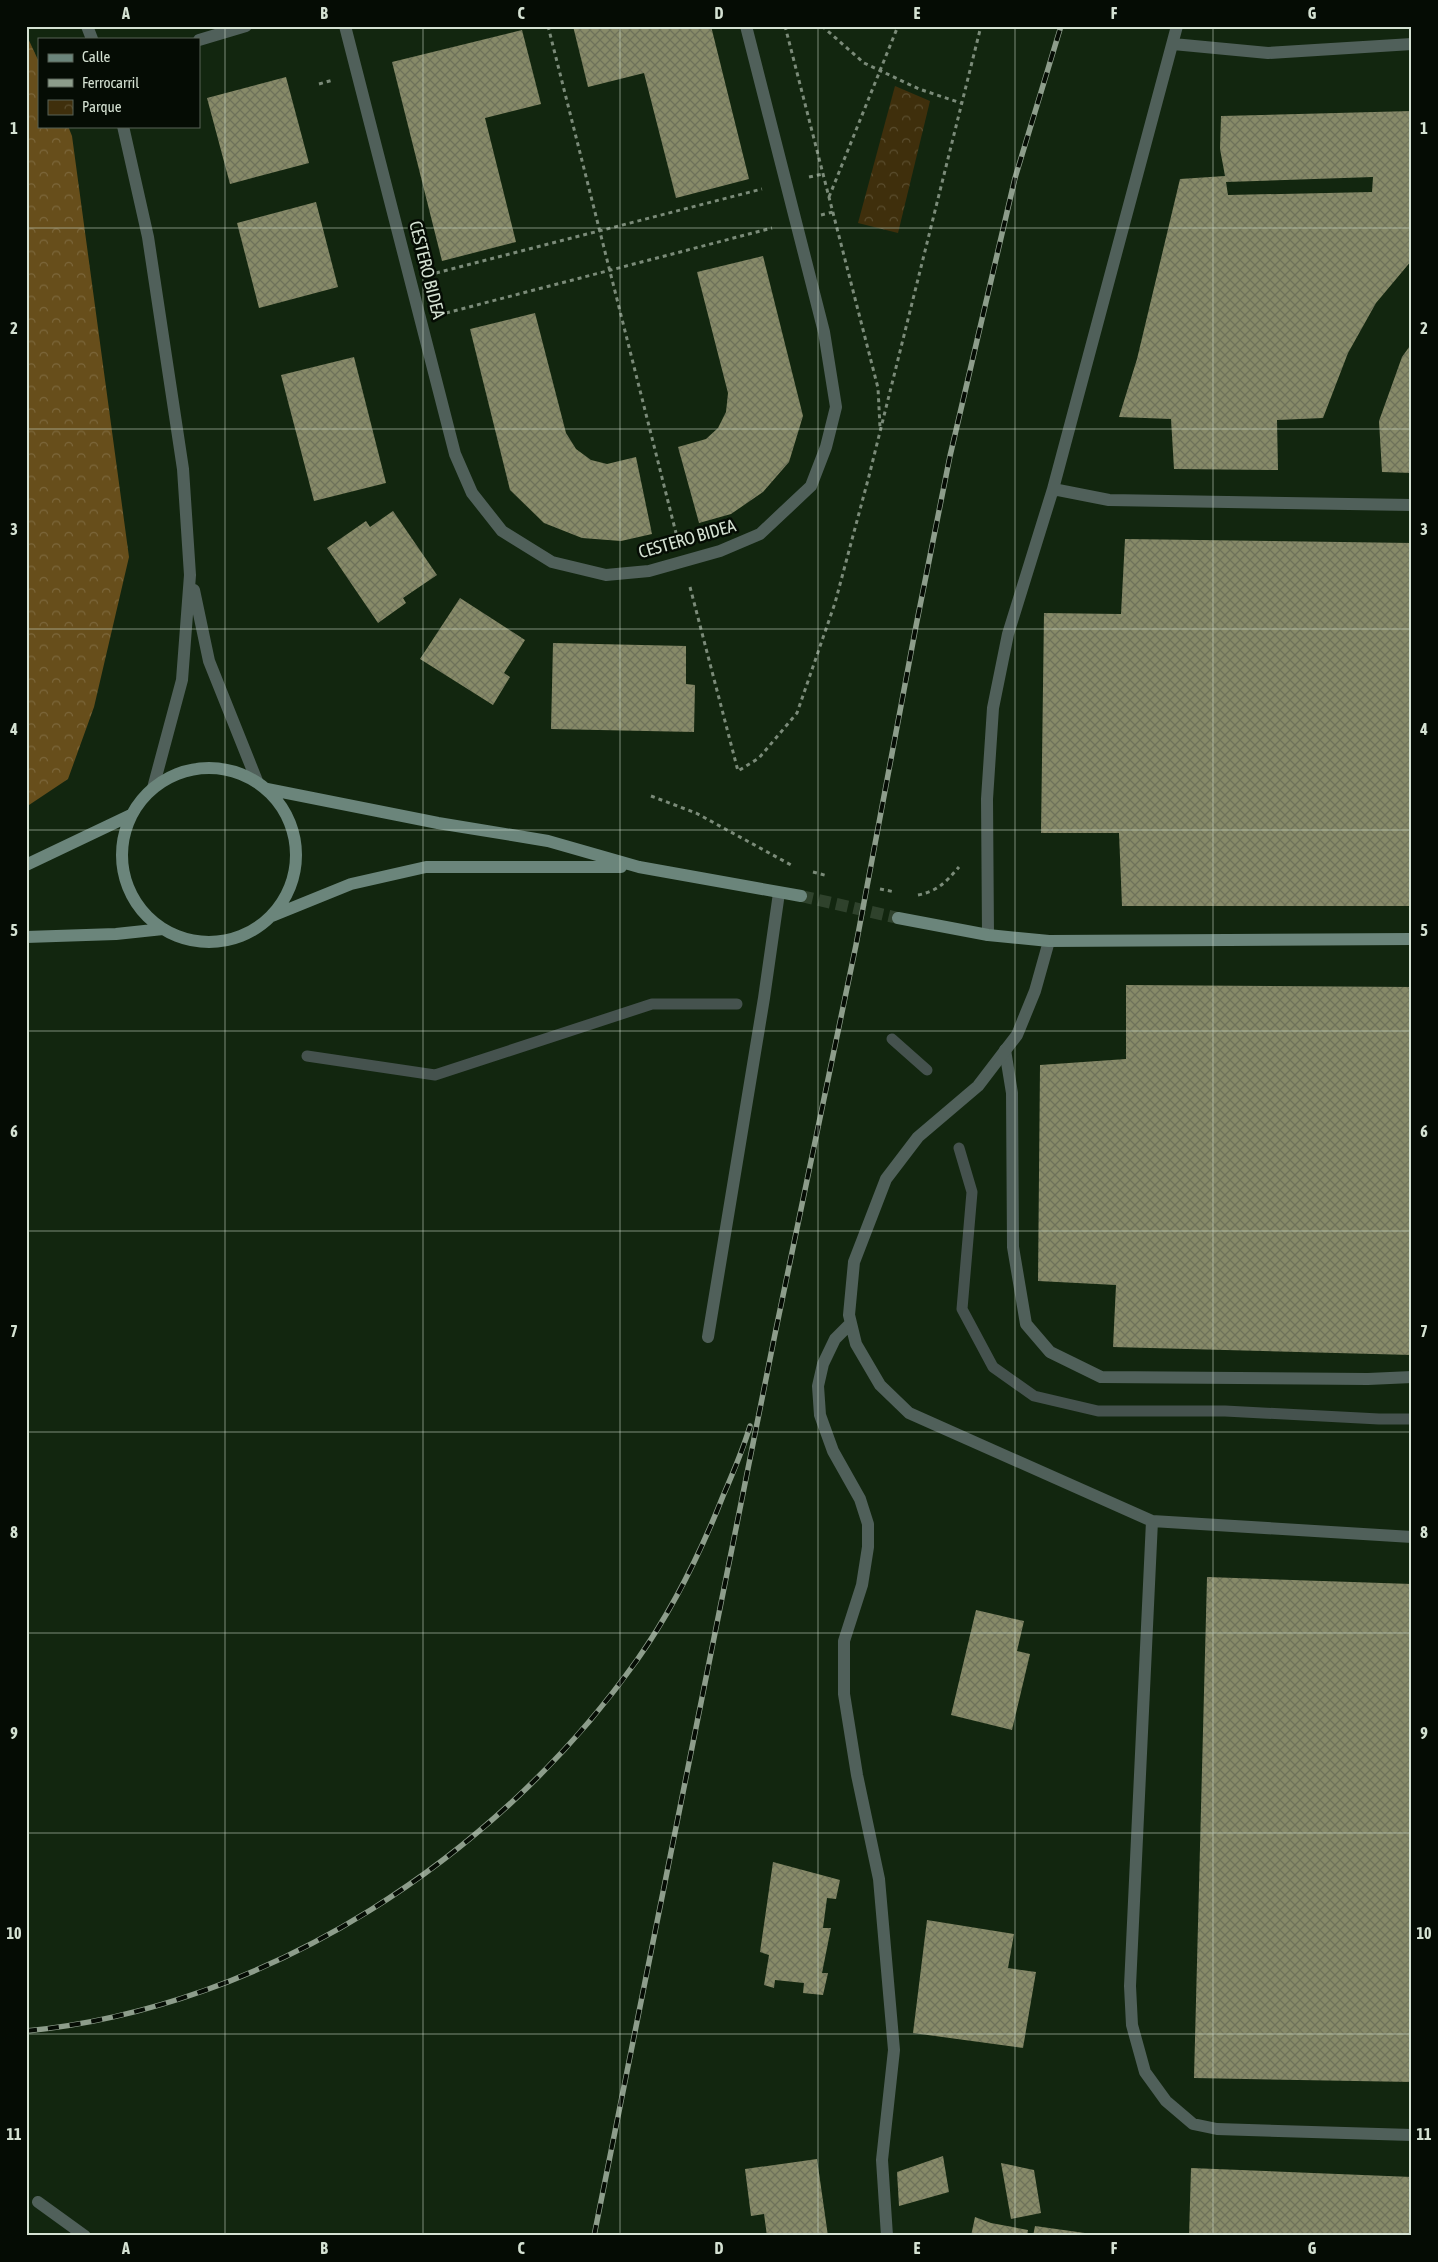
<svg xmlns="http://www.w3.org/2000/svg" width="1438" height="2262" font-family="'Asap Condensed',sans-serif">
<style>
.forest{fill:url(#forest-crowns)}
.park{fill:url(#park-crowns)}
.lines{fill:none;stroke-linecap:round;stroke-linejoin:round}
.stream{stroke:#45524e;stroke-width:11}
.building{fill:url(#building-cross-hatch);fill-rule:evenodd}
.secondary-tunnel{stroke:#2f422c;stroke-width:12;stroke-dasharray:12 6;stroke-linecap:butt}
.path{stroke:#7b8b79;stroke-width:3;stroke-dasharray:4 4;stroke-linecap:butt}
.lane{stroke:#50605a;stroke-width:12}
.street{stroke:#50605a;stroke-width:12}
.secondary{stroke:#6b857b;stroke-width:12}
.rail-casing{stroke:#8d9d8b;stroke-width:5.5}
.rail{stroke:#050c04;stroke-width:4;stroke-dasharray:11;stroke-linecap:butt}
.grid{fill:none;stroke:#d5e2d3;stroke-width:1;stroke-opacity:0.55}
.labels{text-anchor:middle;stroke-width:5;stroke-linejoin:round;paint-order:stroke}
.street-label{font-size:18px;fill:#d5e2d3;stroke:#050c04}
.neatline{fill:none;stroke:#d5e2d3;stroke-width:2}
.grid-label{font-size:16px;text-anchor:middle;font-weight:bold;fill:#d5e2d3}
</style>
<defs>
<pattern id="forest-crowns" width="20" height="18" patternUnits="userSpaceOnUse" patternTransform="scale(1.25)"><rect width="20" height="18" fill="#674e1b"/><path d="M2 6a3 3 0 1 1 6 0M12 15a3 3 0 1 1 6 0" fill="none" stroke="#7c673b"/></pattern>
<pattern id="park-crowns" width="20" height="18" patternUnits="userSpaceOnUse" patternTransform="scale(1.25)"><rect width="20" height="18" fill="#3f2f0c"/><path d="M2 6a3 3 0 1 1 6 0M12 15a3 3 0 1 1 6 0" fill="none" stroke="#5a4d2e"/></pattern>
<pattern id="building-cross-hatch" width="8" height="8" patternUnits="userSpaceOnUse" patternTransform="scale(1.25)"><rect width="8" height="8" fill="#878a68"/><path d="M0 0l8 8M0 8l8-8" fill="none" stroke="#6e725a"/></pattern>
</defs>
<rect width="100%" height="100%" fill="#12260f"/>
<!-- forest -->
<path class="forest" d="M26 34 39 62V126H68L72 136 129 557 94 707 68 779 26 807Z"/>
<!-- park -->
<path class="park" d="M895 86 930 101 898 233 858 223Z"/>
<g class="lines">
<!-- stream -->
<path class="stream" d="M892 1039 927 1070
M307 1056 435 1075 652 1004H737
M959 1148 972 1192 962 1309 993 1367 1034 1396 1098 1411H1225L1379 1419H1412"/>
</g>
<!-- building -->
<path class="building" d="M573 26H711L749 179 676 198 644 73 588 87Z
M522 30 541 104 485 118 516 242 442 261 392 62Z
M286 77 309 163 230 184 207 98Z
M1412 111V260L1376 303 1348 353 1323 418 1277 420 1278 470 1174 469 1171 419 1119 417 1137 359 1180 179 1225 176 1220 149 1221 116ZM1373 177 1372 192 1228 195 1226 182Z
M316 202 338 287 259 308 237 223Z
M763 256 803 416 789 462 763 492 731 514 699 523 678 447 706 439 718 428 726 412 728 393 697 272Z
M535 313 566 433 576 449 591 460 607 464 636 457 652 534 621 541 582 538 544 523 510 490 470 329Z
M1412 343V473L1382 472 1379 421 1402 357Z
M354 357 386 483 314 501 281 375Z
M393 511 437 575 403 598 406 603 378 623 327 548 366 521 370 527Z
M1125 539 1412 543V906H1122L1119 833H1041L1044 613 1121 614Z
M460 598 525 640 504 673 510 677 493 705 420 659Z
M553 643 686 646V684L695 685 694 732 551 729Z
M1126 985 1412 987V1355L1113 1347 1116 1285 1038 1281 1040 1065 1126 1059Z
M1207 1577 1412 1584V2082L1194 2078Z
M976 1610 1024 1621 1017 1651 1030 1654 1012 1730 951 1715Z
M773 1862 840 1880 836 1899 827 1898 823 1928H831L822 1973H828L823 1995 803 1993 804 1983 775 1980 774 1988 764 1985 769 1955 760 1952Z
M927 1920 1014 1934 1008 1968 1036 1972 1023 2048 913 2033Z
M943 2156 949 2192 899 2206 897 2172Z
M817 2159 828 2236H767L764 2214 751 2216 745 2169Z
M1001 2163 1034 2170 1041 2213 1011 2219Z
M1191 2168 1412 2177V2236H1189Z
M975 2217 991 2223 1028 2230 1027 2236H971Z
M1035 2226 1099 2235V2236H1033Z"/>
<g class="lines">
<!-- secondary-tunnel -->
<path class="secondary-tunnel" d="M801 896 898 918"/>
<!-- path -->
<path class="path" d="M548 26 677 537
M785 26 878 388 880 427
M822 26 864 63 919 89 961 103
M319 84 333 80
M809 177 823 174
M829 197 898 26
M821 215 833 212
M436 273 762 189
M446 313 772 228
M690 587 738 771 759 758 797 713 835 603 869 476 981 26
M651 796 696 813 793 866
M813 872 828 876
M880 889 895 892
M918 895C938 891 946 882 959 867"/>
<!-- lane -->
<path class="lane" d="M1005 1050 1012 1093 1013 1247 1026 1324 1050 1352 1101 1377 1368 1379 1412 1377
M708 1337 764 998 779 893
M38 2202 85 2236"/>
<!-- street -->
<path class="street" d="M87 26 92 39
M345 26 455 454 472 493 502 531 552 562 606 575 649 571 720 551 760 534 811 486 826 447 836 407 824 332 746 26
M199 40 246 26
M1173 44 1268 53 1412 44
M123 126 148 237 183 469 190 575 182 680 153 788
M1053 489 1109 500 1412 505
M194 590 209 661 257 781
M988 935 987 799 993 708 1008 634 1053 489 1177 26
M1049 941 1035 991 1017 1035 978 1086 918 1137 886 1179 854 1262 849 1315 856 1344 880 1385 909 1413 1152 1521 1412 1537
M851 1323 835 1339 823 1364 818 1386 820 1415 833 1451 860 1499 868 1524V1547L862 1585 844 1641V1694L857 1775 879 1879 894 2050 882 2160 887 2236
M1152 1521 1130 1986 1132 2025 1145 2072 1166 2101 1193 2124 1217 2129 1412 2135"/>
<!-- secondary -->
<path class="secondary" d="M122 855a87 87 0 1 1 174 0a87 87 0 1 1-174 0Z
M267 789 438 823 548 841 639 867 801 896
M26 865 131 815
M272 916 351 884 426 867H621
M898 918 988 935 1049 941 1412 939
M26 937 116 934 163 929"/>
<defs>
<path id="rail" d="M26 2031C269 2007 498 1856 637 1660 673 1609 700 1554 723 1496 733 1473 743 1450 750 1426
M594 2236 775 1334 856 945 916 626 950 456 1015 178 1061 26"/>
</defs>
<!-- rail casing -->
<use href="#rail" class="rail-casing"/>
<!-- rail -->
<use href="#rail" class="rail"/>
</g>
<!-- grid -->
<path class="grid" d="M225 26V2236M423 26V2236M620 26V2236M818 26V2236M1015 26V2236M1213 26V2236M26 228H1412M26 429H1412M26 629H1412M26 830H1412M26 1031H1412M26 1231H1412M26 1432H1412M26 1633H1412M26 1833H1412M26 2034H1412"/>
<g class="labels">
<!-- street labels -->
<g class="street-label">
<text transform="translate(427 270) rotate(76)" y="6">CESTERO BIDEA</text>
<text transform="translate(687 539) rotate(-16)" y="6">CESTERO BIDEA</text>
</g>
</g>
<!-- border -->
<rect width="1438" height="2262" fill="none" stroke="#050c04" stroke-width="55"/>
<!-- legend -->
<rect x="38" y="38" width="162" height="90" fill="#050c04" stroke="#586257"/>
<rect x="48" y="54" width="25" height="8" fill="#6b857b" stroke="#586257"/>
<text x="82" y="62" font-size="15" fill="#d5e2d3">Calle</text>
<rect x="48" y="79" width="25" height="8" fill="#8d9d8b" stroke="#586257"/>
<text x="82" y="88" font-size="15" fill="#d5e2d3">Ferrocarril</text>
<rect x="48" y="100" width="25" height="15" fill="url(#park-crowns)" stroke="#586257"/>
<text x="82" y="112" font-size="15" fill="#d5e2d3">Parque</text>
<rect x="28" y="28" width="1382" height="2206" class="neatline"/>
<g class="grid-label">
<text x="126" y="19">A</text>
<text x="324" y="19">B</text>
<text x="521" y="19">C</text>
<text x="719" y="19">D</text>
<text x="917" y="19">E</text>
<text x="1114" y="19">F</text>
<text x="1312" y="19">G</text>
<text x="14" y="134">1</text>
<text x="1424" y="134">1</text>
<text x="14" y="334">2</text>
<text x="1424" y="334">2</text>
<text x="14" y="535">3</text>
<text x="1424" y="535">3</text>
<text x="14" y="735">4</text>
<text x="1424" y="735">4</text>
<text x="14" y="936">5</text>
<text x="1424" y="936">5</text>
<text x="14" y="1137">6</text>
<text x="1424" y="1137">6</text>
<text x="14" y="1337">7</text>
<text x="1424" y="1337">7</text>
<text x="14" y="1538">8</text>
<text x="1424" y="1538">8</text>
<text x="14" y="1739">9</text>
<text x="1424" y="1739">9</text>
<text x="14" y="1939">10</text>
<text x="1424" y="1939">10</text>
<text x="14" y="2140">11</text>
<text x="1424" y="2140">11</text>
<text x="126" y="2254">A</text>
<text x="324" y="2254">B</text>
<text x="521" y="2254">C</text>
<text x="719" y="2254">D</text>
<text x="917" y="2254">E</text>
<text x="1114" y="2254">F</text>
<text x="1312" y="2254">G</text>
</g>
</svg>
